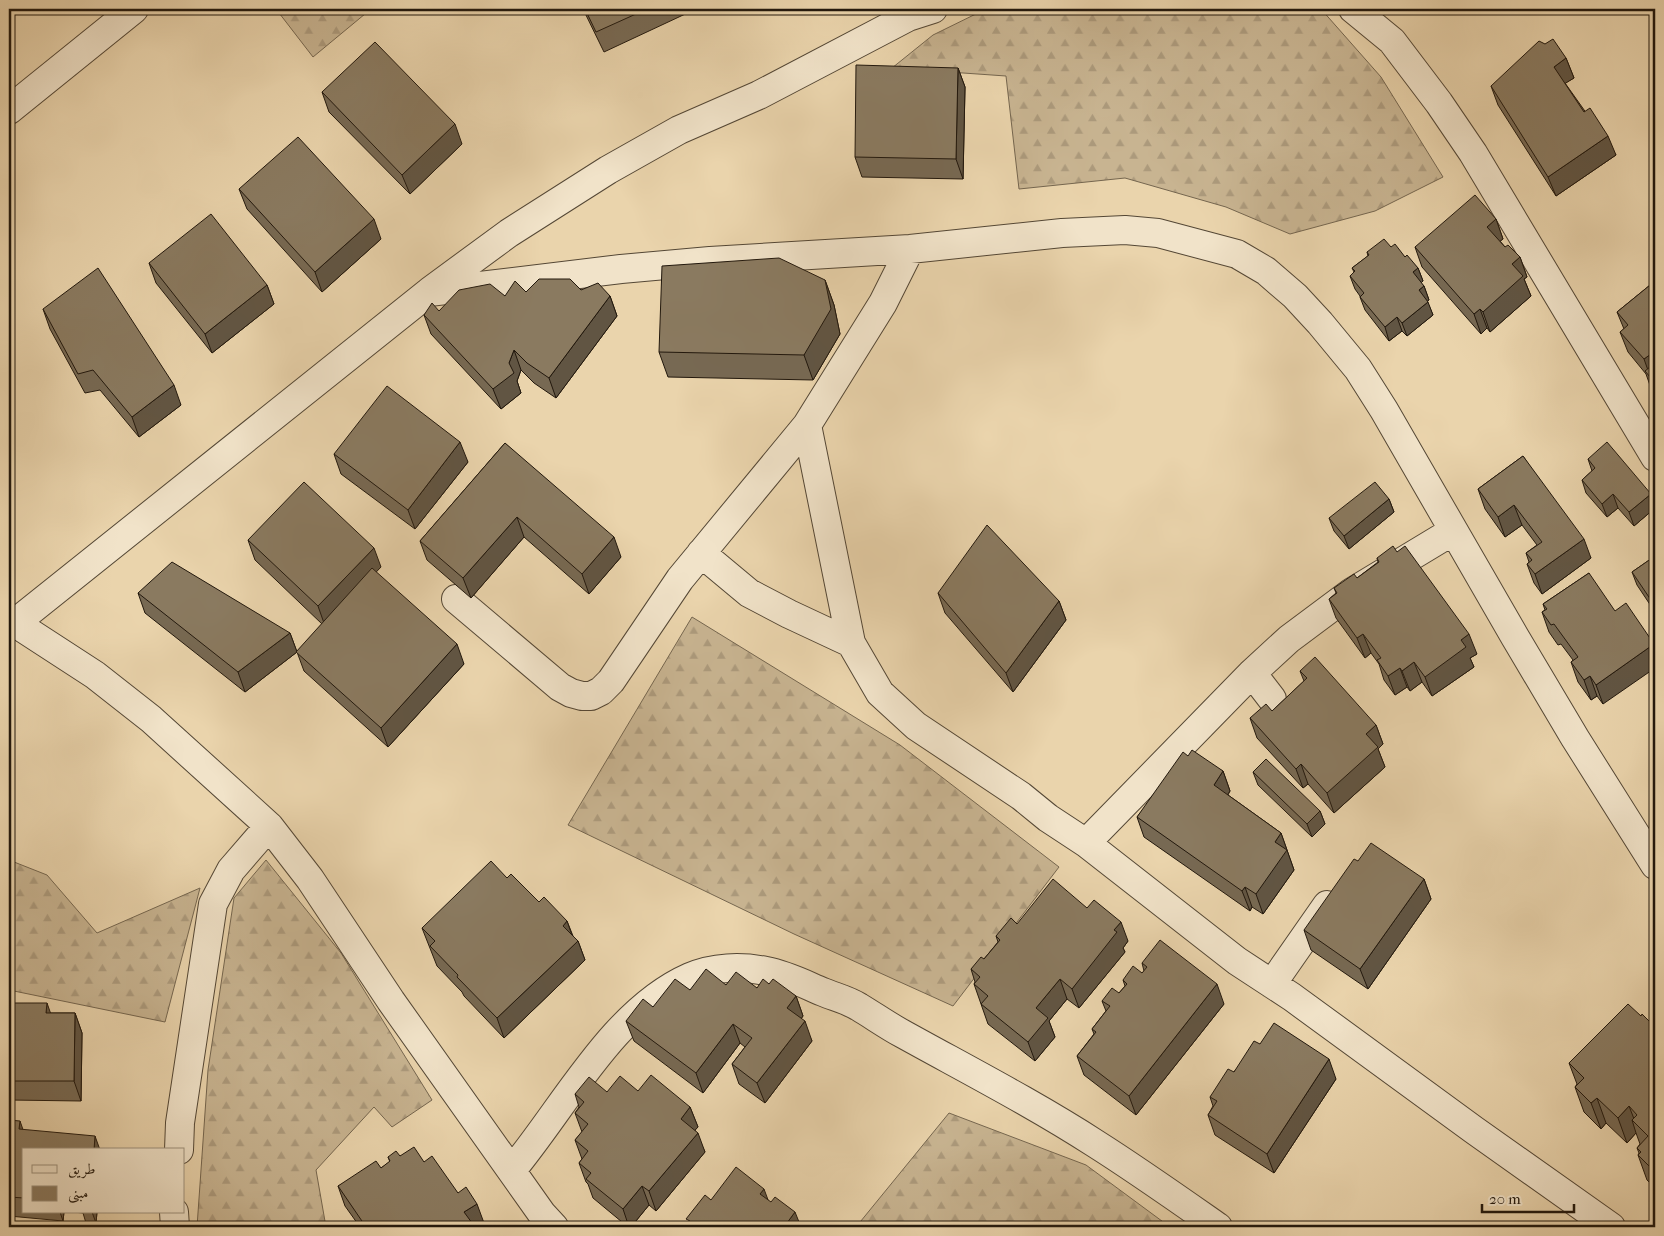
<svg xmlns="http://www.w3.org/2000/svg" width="1664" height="1236" font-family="'IM FELL French Canon',Amiri,serif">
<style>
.forest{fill:url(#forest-firs);stroke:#75664f}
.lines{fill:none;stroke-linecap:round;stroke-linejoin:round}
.minor-casing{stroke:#544735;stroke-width:30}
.minor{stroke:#f1e3c9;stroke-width:28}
.wall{fill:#776953;stroke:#22180d}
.shaded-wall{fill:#615543;stroke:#22180d}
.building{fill:#8a7a60;stroke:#22180d}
</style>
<defs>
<pattern id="forest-firs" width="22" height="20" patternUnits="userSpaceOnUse" patternTransform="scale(1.25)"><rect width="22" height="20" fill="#c8b491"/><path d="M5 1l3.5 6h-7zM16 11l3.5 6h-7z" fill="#ac9a7c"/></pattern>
</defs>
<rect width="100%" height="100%" fill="#ead4ac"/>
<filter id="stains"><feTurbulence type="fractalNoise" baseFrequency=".004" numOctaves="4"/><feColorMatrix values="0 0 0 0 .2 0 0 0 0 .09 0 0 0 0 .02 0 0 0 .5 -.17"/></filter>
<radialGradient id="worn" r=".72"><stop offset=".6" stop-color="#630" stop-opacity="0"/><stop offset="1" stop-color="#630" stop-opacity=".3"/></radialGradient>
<!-- forest -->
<path class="forest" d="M276 9H371L313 57Z
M986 9H1321L1381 77 1443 177 1375 211 1290 234 1226 207 1125 178 1019 189 1006 76 892 68 933 35Z
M692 617 900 745 1059 867 953 1006 794 934 568 825Z
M9 860 47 875 97 933 200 888 165 1022 9 990Z
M266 860 341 953 432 1100 392 1127 374 1107 316 1170 326 1227H197L208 1070 234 898Z
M949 1113 1086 1165 1170 1227H856Z"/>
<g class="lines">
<defs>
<path id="minor" d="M1353 9 1392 41 1439 103 1473 153 1655 457
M9 110 134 9
M910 249 883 303 807 425 851 643 880 693 916 726 1021 796 1048 818 1086 843 1237 961 1292 997 1474 1130 1611 1227
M430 291 509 233 608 170 679 130 759 95 908 17 933 9
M701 553 749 593 789 614 851 643
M456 599 560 687 571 693 582 696H591L601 691 611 681 680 579 807 425
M9 622 15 623 95 675 151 719 269 826 310 879 391 1001 542 1214 554 1227
M15 623 429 292 621 269 710 261 910 249 1062 233 1125 230 1158 233 1237 254 1266 271 1295 296 1320 323 1358 369 1384 410 1515 637 1575 738 1655 865
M1252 673 1272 699
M1086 843 1252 673 1289 639 1352 592 1453 531
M1272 984 1327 905
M179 1150 180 1123 213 904 231 870 269 826
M512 1170C564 1108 613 1011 690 977 713 967 741 966 766 971 787 975 804 984 823 992 835 997 848 1000 859 1007 874 1016 888 1026 903 1034 968 1070 1034 1104 1096 1144 1137 1170 1178 1199 1218 1227
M174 1212 175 1227"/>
</defs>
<!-- minor casing -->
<use href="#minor" class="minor-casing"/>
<!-- minor -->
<use href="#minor" class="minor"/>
</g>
<!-- wall -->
<path class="wall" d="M583 9H696L604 52Z
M1566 58 1574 78 1565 83 1616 155 1556 196 1498 105 1491 86Z
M958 68 965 87 963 179 862 177 855 157Z
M322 92 462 144 410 194 329 112Z
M239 189 381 239 322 292 247 209Z
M1496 219 1503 239 1500 241 1505 247 1520 257 1527 277 1524 279 1531 296 1490 332 1487 328 1481 334 1422 267 1415 247Z
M1391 247 1405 257 1418 268 1423 281 1421 283 1424 286 1429 300 1427 301 1433 315 1407 336 1402 331 1389 341 1365 310 1360 297V296L1355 289 1350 276 1354 272 1352 268 1368 256 1367 252Z
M149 263 267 285 274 304 212 353 156 283Z
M825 280 834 305 840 334 813 380 668 377 659 352Z
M1655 281V394L1652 391 1646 374 1628 352 1620 332 1624 329 1617 312Z
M581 290 610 296 617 316 556 398 534 383 521 370 517 381 521 393 501 409 431 334 424 315 505 296 526 292Z
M43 309 181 405 139 437 100 390 85 393 50 329Z
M505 443 621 557 589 594 524 537 471 598 427 560 420 541Z
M334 454 468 462 415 529 341 474Z
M1523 456 1591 558 1542 594 1534 583 1527 564 1529 562 1526 553 1537 545 1522 525 1505 537 1485 509 1478 489Z
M1588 459 1651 494 1655 508 1634 526 1618 508 1607 517 1586 493 1582 480 1592 471Z
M1389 499 1394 512 1349 549 1334 531 1329 518Z
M248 540 381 567 376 572 464 664 388 747 304 671 297 652 245 692 145 613 138 593 290 633 297 652 322 624 255 560Z
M1655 556V612L1637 585 1632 572Z
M1377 558 1477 654 1470 658 1474 667 1432 696 1422 682 1410 691 1407 687 1395 695 1384 680 1379 664 1371 653 1365 658 1336 618 1329 599 1336 593 1334 588 1357 578 1378 562Z
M1589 573 1603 704 1597 696 1591 700 1578 682 1571 662 1573 660 1561 644 1558 645 1549 632 1542 612 1545 610 1543 604Z
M938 593 1059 601 1066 620 1013 692 945 613Z
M1300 671 1376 725 1383 744 1378 749 1385 767 1334 813 1308 784 1303 788 1257 738 1250 718 1272 711 1304 681Z
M1188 756 1223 771 1230 791 1228 795 1281 833 1294 870 1263 914 1252 907 1250 911 1144 837 1137 817Z
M1253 772 1320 811 1325 824 1312 837 1258 785Z
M507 878 539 902 567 921 573 936 578 941 585 960 504 1038 464 996 462 992 437 966 422 928Z
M1424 879 1431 899 1368 989 1311 950 1304 930Z
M1017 924 1128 941 1123 948 1125 952 1079 1008 1067 999 1049 1021 1055 1037 1035 1061 988 1024 974 984 975 982 971 969 984 959 998 942 996 936Z
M1142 963 1224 1004 1136 1115 1084 1075 1077 1056 1094 1034 1092 1029 1106 1011 1102 1001 1119 993 1125 986 1123 980 1142 973 1144 971Z
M769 984 796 996 803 1016 801 1019 812 1041 765 1103 739 1084 732 1064 745 1047 740 1043 703 1093 634 1041 626 1021 653 1007 690 990 726 985 757 988Z
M9 1003 50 1013H75L82 1033 81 1101 9 1100Z
M1641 1016 1655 1027V1188L1647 1180 1638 1155 1639 1153 1637 1148 1640 1144 1636 1133 1627 1143 1606 1123 1601 1129 1584 1112 1575 1087 1577 1084 1569 1063Z
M1260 1044 1336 1079 1274 1173 1215 1135 1208 1115 1213 1106 1210 1097Z
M638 1091 690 1107 698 1127 695 1130 705 1152 656 1211 649 1205 631 1227H628L593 1198 588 1184 586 1182 579 1163 582 1159 575 1140 582 1132 575 1113 579 1107 575 1094 607 1092Z
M9 1120 24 1150V1212H64L63 1221 9 1216Z
M400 1156 424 1162 458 1193 484 1223 478 1227H360L345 1206 338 1186 381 1168 390 1162 388 1157Z
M73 1212H97L96 1223H86L83 1213Z"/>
<!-- shaded-wall -->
<path class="shaded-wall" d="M1566 58 1574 78 1561 86 1554 67Z
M958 68 965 87 963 179 956 159Z
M455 124 462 144 410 194 402 175Z
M1608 136 1616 155 1556 196 1548 177Z
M374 219 381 239 322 292 315 272Z
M1496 219 1503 239 1494 246 1487 227Z
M1520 257 1527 277 1524 279 1531 296 1490 332 1483 312 1512 264Z
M1418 268 1423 281 1418 286 1413 272Z
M825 280 834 305 840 334 813 380 804 355Z
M267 285 274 304 212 353 205 334Z
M1424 286 1429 300 1424 304 1419 290Z
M610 296 617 316 556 398 549 378Z
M1428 302 1433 315 1407 336 1402 323Z
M1480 309 1487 328 1481 334 1474 314Z
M1397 317 1402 331 1389 341 1385 327Z
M514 350 521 370 517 381 521 393 501 409 493 389 509 363Z
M1651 354 1655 367 1650 376 1644 359Z
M174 385 181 405 139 437 132 417Z
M460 442 468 462 415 529 408 510Z
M1613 494 1618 508 1607 517 1602 504Z
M1651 494 1655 508 1634 526 1629 512Z
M1389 499 1394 512 1349 549 1344 536Z
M1514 505 1522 525 1505 537 1498 517Z
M517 517 524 537 471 598 463 578Z
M614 537 621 557 589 594 582 574Z
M1584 539 1591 558 1542 594 1535 574Z
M374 548 381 567 325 626 318 606Z
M1059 601 1066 620 1013 692 1006 673Z
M290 633 297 652 245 692 238 672Z
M1363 634 1371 653 1365 658 1357 638Z
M1469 634 1477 654 1470 658 1474 667 1432 696 1425 677 1461 640Z
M457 644 464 664 388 747 381 728Z
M1654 644 1655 646V668L1603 704 1596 685Z
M1414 662 1422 682 1410 691 1402 671Z
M1400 668 1407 687 1395 695 1388 676Z
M1590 676 1597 696 1591 700 1584 680Z
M1376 725 1383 744 1378 749 1385 767 1334 813 1327 793 1366 734Z
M1301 764 1308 784 1303 788 1296 769Z
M1223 771 1230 791 1221 804 1214 785Z
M1320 811 1325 824 1312 837 1307 824Z
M1281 833 1294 870 1263 914 1256 894 1275 842Z
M1424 879 1431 899 1368 989 1360 969Z
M1245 887 1252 907 1250 911 1242 891Z
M567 921 574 941 563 926Z
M1121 922 1128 941 1123 948 1125 952 1079 1008 1072 989 1114 930Z
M578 941 585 960 504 1038 497 1018Z
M1060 979 1067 999 1049 1021 1055 1037 1035 1061 1028 1042 1036 1008Z
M1217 984 1224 1004 1136 1115 1129 1096Z
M796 996 803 1016 794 1028 787 1008Z
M47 1003 54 1023 46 1013Z
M75 1013 82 1033 81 1101 74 1081Z
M805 1021 812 1041 765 1103 757 1083Z
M733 1024 740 1043 703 1093 696 1073Z
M1329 1059 1336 1079 1274 1173 1267 1154Z
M1597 1098 1606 1123 1601 1129 1591 1103Z
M1629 1106 1636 1124 1632 1120 1636 1133 1627 1143 1618 1118Z
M690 1107 698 1127 688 1138 681 1119Z
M20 1121 27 1141 19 1129Z
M698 1133 705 1152 656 1211 649 1191Z
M95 1136 100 1150H94Z
M642 1186 649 1205 631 1227H629L623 1209Z
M764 1189 771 1208 760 1194Z
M477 1204 484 1223 478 1227H470L464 1212Z
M60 1212H64L63 1221Z
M92 1212H97L96 1223Z
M795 1212 801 1227H784Z"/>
<!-- building -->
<path class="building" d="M585 9H647L596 32Z
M1553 39 1566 58 1554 67 1584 112 1590 108 1608 136 1548 177 1491 86 1539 41 1545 44Z
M375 42 455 124 402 175 322 92Z
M856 65 958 68 956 159 855 157Z
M298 137 374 219 315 272 239 189Z
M1475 195 1496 219 1487 227 1505 247 1508 245 1520 257 1512 264 1523 276 1483 312 1480 309 1474 314 1415 247Z
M211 214 267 285 205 334 149 263Z
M1384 239 1391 247 1395 244 1405 257 1407 255 1418 268 1413 272 1424 286 1419 290 1428 302 1402 323 1397 317 1385 327 1360 297 1364 293 1350 276 1355 271 1352 268 1369 255 1367 252Z
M779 258 825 280 831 309 804 355 659 352 662 266Z
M98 268 174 385 132 417 93 370 78 374 43 309Z
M539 279H570L581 290 598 283 610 296 549 378 527 363 514 350 509 363 514 373 493 389 424 315 432 303 439 311 459 290 490 284 505 296 515 281 526 292Z
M1655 281V359L1651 354 1644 359 1620 332 1628 325 1617 312Z
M1655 363V383L1645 371Z
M387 386 460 442 408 510 334 454Z
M1607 442 1651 494 1629 512 1613 494 1602 504 1582 480 1595 468 1588 459Z
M505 443 614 537 582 574 517 517 463 578 420 541Z
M1523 456 1584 539 1535 574 1527 564 1532 560 1526 553 1542 542 1514 505 1498 517 1478 489Z
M304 482 374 548 318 606 248 540Z
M1375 482 1389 499 1344 536 1329 518Z
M987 525 1059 601 1006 673 938 593Z
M1393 546 1397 552 1405 546 1469 634 1461 640 1466 647 1425 677 1414 662 1402 671 1400 668 1388 676 1377 660 1381 658 1363 634 1357 638 1329 599 1337 593 1334 588 1354 574 1357 578 1379 562 1377 558Z
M1655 556V606L1632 572Z
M172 562 290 633 238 672 138 593Z
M372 568 457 644 381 728 296 652Z
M1589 573 1615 611 1626 603 1654 644 1596 685 1590 676 1584 680 1571 662 1578 657 1554 624 1551 625 1542 612 1547 609 1543 604Z
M1315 657 1376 725 1366 734 1378 747 1327 793 1301 764 1296 769 1250 718 1266 704 1272 711 1307 678 1300 671Z
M1192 750 1223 771 1214 785 1281 833 1275 842 1287 850 1256 894 1245 887 1242 891 1137 817 1183 752 1188 756Z
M1266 759 1320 811 1307 824 1253 772Z
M1371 843 1424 879 1360 969 1304 930 1354 859 1358 861Z
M491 861 507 878 511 874 539 902 544 897 567 921 563 926 578 941 497 1018 457 977 458 975 430 946 435 941 422 928Z
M1053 879 1087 908 1094 900 1121 922 1114 930 1117 932 1072 989 1060 979 1036 1008 1048 1018 1028 1042 981 1004 988 996 974 984 980 977 971 969 981 957 984 959 1000 940 996 936 1011 918 1017 924Z
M1160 940 1217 984 1129 1096 1077 1056 1096 1032 1092 1029 1110 1006 1102 1001 1112 988 1119 993 1127 984 1123 980 1133 966 1142 973 1147 967 1142 963Z
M706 969 726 985 736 972 757 988 763 979 769 984 773 979 796 996 787 1008 805 1021 757 1083 732 1064 752 1038 733 1024 696 1073 626 1021 643 999 653 1007 675 979 690 990Z
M9 1003H47L46 1013H75L74 1081H9Z
M1628 1004 1641 1016 1642 1014 1655 1027V1172L1638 1155 1641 1152 1637 1148 1648 1136 1632 1120 1637 1115 1629 1106 1618 1118 1597 1098 1591 1103 1575 1087 1584 1078 1569 1063Z
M1274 1023 1329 1059 1267 1154 1208 1115 1217 1101 1210 1097 1228 1069 1234 1072 1254 1041 1260 1044Z
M651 1075 690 1107 681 1119 698 1133 649 1191 642 1186 623 1209 586 1179 591 1173 579 1163 588 1151 575 1140 588 1124 575 1113 584 1102 575 1094 589 1077 607 1092 620 1076 638 1091Z
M9 1120 20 1121 19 1129 95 1136 94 1150H24V1198L9 1197Z
M414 1147 424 1162 432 1156 458 1193 466 1187 477 1204 464 1212 475 1227H363L362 1225 364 1224 338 1186 376 1161 381 1168 390 1161 388 1157 396 1151 400 1156Z
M736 1167 764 1189 760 1194 771 1202 775 1197 795 1212 784 1227H685L690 1221 686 1219 705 1195 711 1200Z"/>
<!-- margin -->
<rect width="1664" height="1236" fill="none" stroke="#ead4ac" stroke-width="30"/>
<rect x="10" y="10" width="1644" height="1216" fill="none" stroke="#22180d" stroke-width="2.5"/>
<rect x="15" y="15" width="1634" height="1206" fill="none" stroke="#22180d"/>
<!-- legend -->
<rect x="22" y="1148" width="162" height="65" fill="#f1e3c9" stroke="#9e927e"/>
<rect x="32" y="1165" width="25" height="8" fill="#f1e3c9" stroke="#9e927e"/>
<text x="68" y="1174" font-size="15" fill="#22180d">طريق</text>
<rect x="32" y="1186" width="25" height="15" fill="#8a7a60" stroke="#9e927e"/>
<text x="68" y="1198" font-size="15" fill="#22180d">مبنى</text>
<!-- scale -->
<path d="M1482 1204v8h92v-8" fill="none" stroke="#22180d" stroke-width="2.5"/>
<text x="1489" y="1204" font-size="15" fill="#22180d" stroke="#f1e3c9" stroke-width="4" paint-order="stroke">20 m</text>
<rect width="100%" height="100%" filter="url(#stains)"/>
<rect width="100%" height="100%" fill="url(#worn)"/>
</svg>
